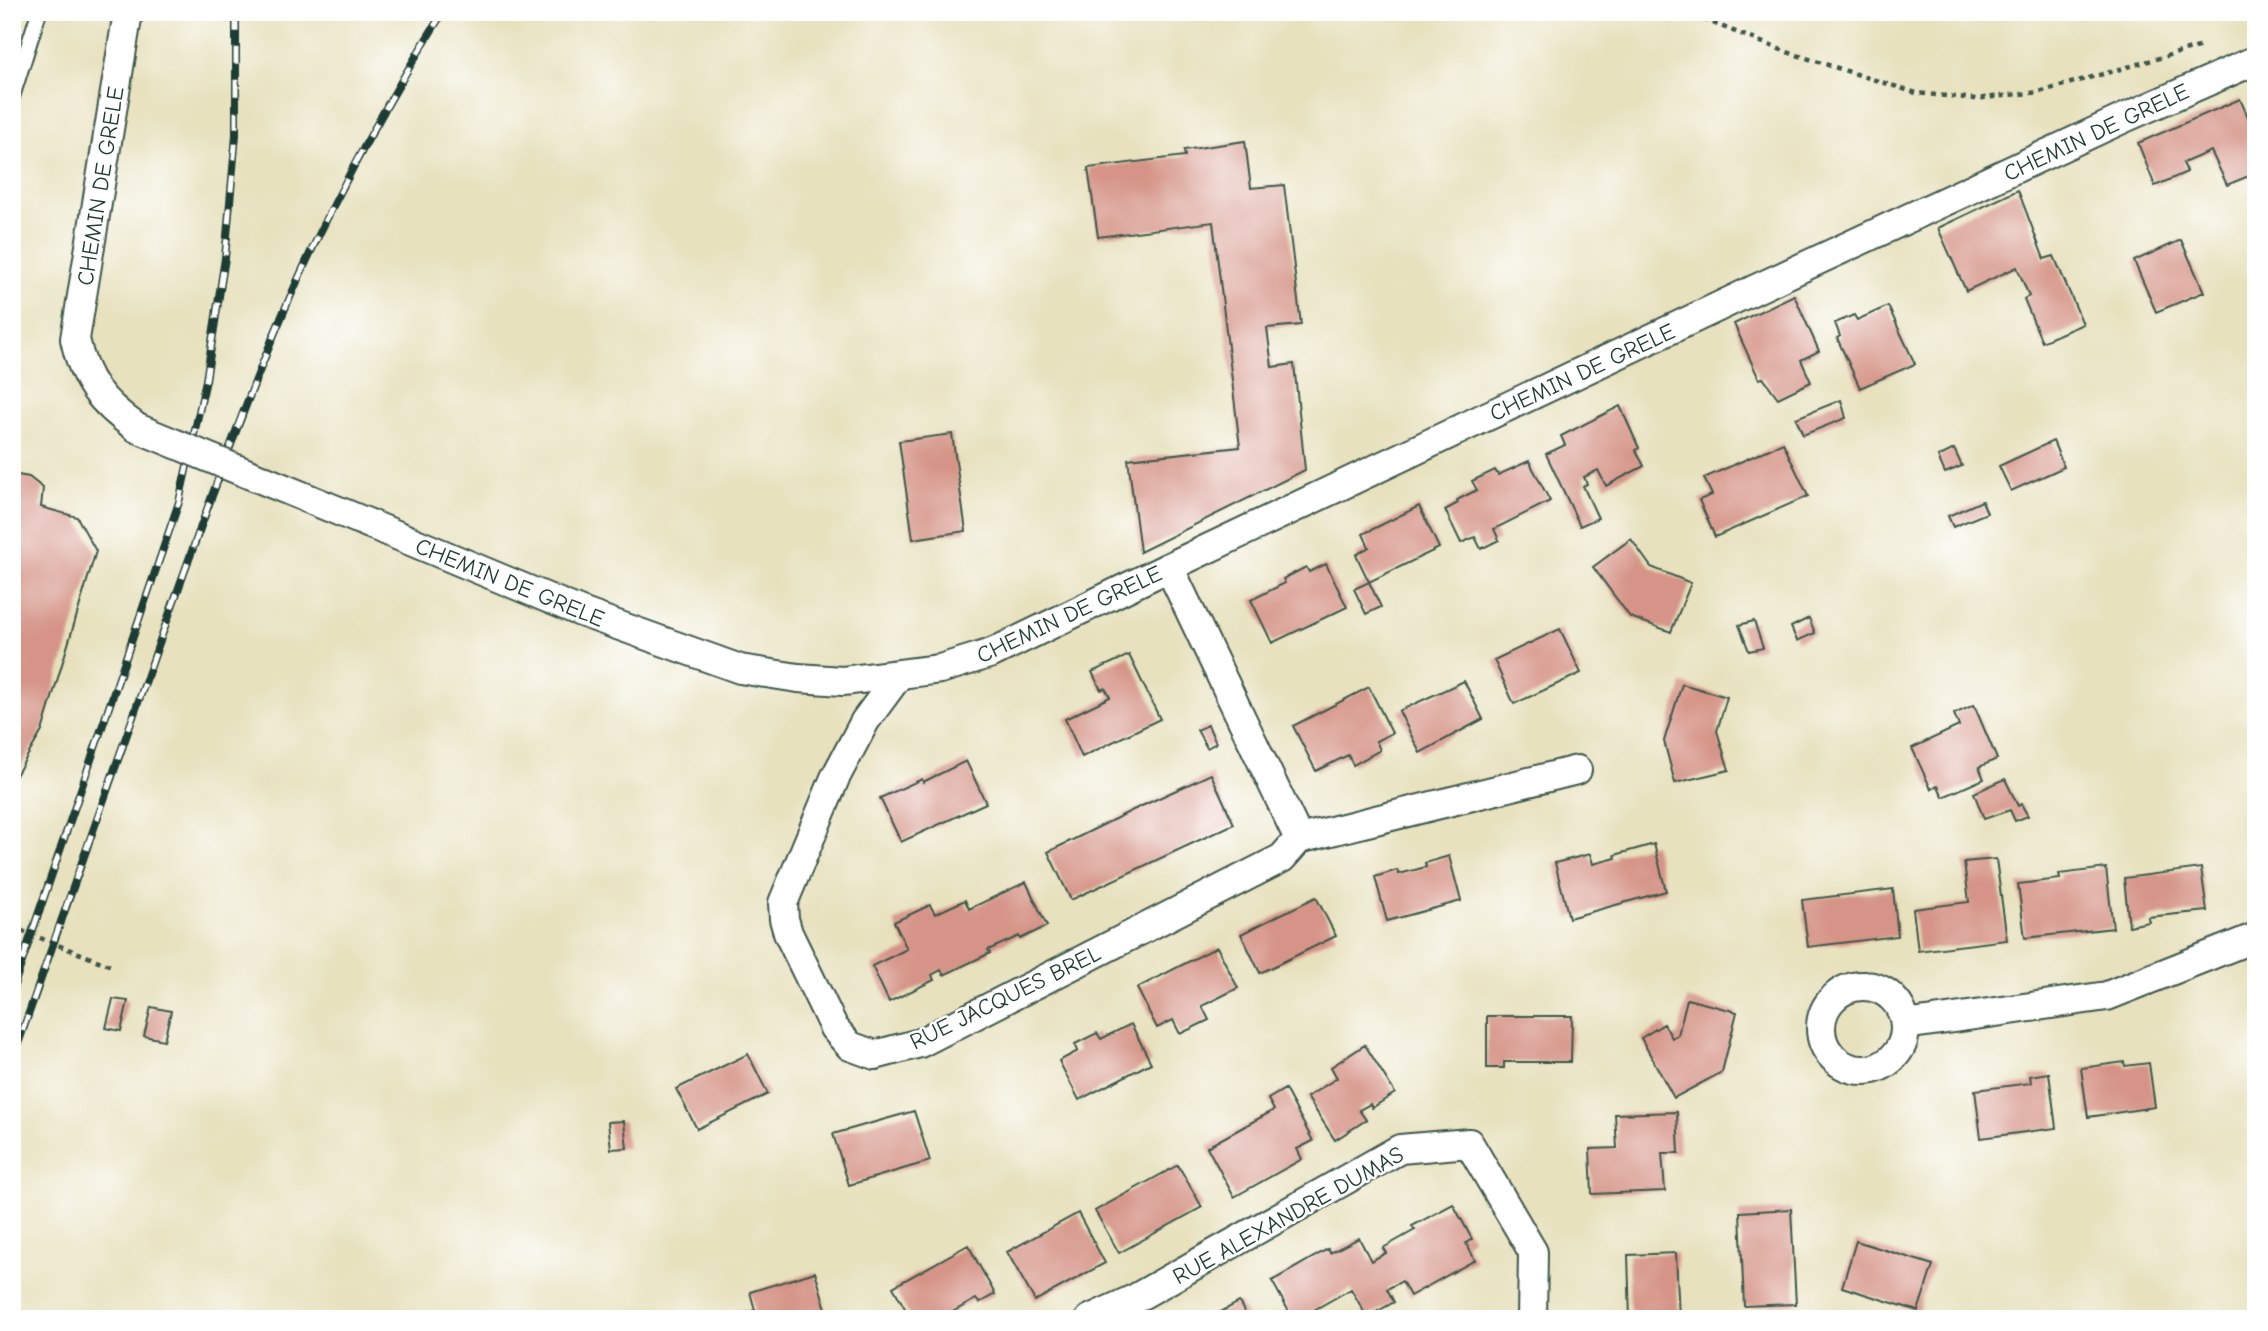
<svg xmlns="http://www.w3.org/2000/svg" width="2268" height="1331" font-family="'Comic Neue',sans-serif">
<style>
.building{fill:#d59487}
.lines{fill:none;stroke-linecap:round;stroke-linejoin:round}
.lane-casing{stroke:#3d5649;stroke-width:18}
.street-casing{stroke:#3d5649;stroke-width:32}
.path{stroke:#3d5649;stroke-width:4.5;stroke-dasharray:5 5;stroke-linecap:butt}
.lane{stroke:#fff;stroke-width:14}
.street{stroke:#fff;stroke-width:28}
.rail-casing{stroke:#1f3d34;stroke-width:8}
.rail{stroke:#fff;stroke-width:5;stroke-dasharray:16;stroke-linecap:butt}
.street-bridge-casing{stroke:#3d5649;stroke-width:32;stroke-linecap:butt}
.street-bridge{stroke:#fff;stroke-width:28}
.labels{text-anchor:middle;stroke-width:5;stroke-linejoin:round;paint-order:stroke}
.street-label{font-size:23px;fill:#1f3d34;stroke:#fff}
</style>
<rect width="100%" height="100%" fill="#fff"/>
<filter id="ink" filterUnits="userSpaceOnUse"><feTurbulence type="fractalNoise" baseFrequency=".0143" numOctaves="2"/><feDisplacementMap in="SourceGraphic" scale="14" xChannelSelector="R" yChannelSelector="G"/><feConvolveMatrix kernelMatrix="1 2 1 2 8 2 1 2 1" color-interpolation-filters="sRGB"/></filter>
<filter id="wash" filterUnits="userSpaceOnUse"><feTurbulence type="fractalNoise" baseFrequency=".00686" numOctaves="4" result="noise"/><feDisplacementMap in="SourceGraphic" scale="28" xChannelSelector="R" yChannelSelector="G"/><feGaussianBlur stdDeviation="1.57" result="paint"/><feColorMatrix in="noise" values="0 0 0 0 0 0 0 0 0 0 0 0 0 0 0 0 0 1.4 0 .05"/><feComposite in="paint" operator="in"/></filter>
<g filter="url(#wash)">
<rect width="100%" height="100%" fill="#e7e1bd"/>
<g id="blocks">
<!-- building -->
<path class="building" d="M2240 99 2256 135V173L2227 185 2211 151 2183 163 2187 172 2155 186 2138 143Z
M1245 141 1251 188 1284 185 1301 325 1267 328 1272 367 1294 364 1305 470 1140 552 1128 459 1240 447 1213 222 1098 237 1088 168 1185 156 1184 150Z
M2018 190 2044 259 2054 256 2083 324 2042 342 2024 299 2029 296 2017 267 1966 291 1938 228Z
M2181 240 2204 292 2156 312 2134 261Z
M1794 295 1819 351 1801 360 1811 382 1778 398 1763 378 1759 379 1734 324Z
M1888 306 1915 364 1860 388 1837 338 1840 336 1835 323 1854 315 1857 320Z
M1841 400 1846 418 1803 435 1796 418Z
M1620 406 1639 448 1636 450 1644 466 1606 486 1598 470 1584 477 1587 484 1583 486 1598 518 1580 526 1546 454 1565 445 1561 436Z
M952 434 966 531 913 539 899 441Z
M2053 441 2064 467 2011 491 1999 466Z
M1783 443 1808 496 1715 537 1699 500 1712 495 1704 478Z
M1954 449 1962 466 1945 473 1938 457Z
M1529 461 1550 501 1494 529 1499 540 1481 549 1475 537 1461 543 1445 510 1458 503 1457 500 1477 490 1472 481 1495 470 1498 475Z
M12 474 29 477 43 488 41 507 77 517 96 551 42 731 12 782Z
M1982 501 1987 513 1953 527 1948 516Z
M1419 506 1439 548 1369 582 1356 555 1369 547 1363 534Z
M1631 539 1651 567 1691 583 1671 632 1630 617 1593 567Z
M1326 564 1347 607 1272 643 1251 600 1285 583 1283 579 1306 567 1309 572Z
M1369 582 1381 607 1366 614 1354 589Z
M1809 618 1815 633 1797 641 1791 627Z
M1754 621 1763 648 1749 651 1739 625Z
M1560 629 1581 673 1514 704 1494 660Z
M1129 655 1160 719 1082 757 1065 719 1110 697 1105 688 1101 690 1092 672Z
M1464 681 1483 719 1420 753 1399 711Z
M1682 684 1727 697 1717 731 1729 770 1675 783 1664 741Z
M1369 687 1392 733 1376 741 1380 750 1353 765 1348 755 1316 771 1293 726Z
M1974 705 1997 759 1979 767 1984 779 1943 797 1938 786 1931 789 1912 748 1959 726 1954 714Z
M1208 725 1216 743 1207 748 1197 730Z
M966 761 986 803 901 842 880 798 922 779 923 782Z
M1211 774 1234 824 1071 900 1048 852 1133 810Z
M2005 779 2018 806 2021 804 2028 816 2015 821 2010 810 1984 819 1974 793Z
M1654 844 1666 891 1569 918 1555 863 1590 854 1593 864 1616 858 1615 855Z
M1449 856 1461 901 1387 921 1375 877 1397 870 1399 874 1426 867 1425 863Z
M1996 859 2007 940 1918 951 1913 909 1969 902 1964 862Z
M2106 868 2113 928 2025 938 2018 884 2060 879 2059 874Z
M2201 868 2207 911 2148 917 2149 922 2129 926 2124 878Z
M1026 882 1047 926 1020 939 1019 936 988 950 990 953 944 975 941 970 932 975 934 980 889 1002 872 966 907 949 894 922 930 905 935 914 965 900 969 909Z
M1893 889 1898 936 1808 947 1802 900Z
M1316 897 1336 936 1260 973 1241 934Z
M1217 947 1238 988 1202 1006 1209 1020 1180 1034 1173 1020 1157 1028 1137 988Z
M113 999 128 1001 121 1031 106 1028Z
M1687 999 1737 1012 1722 1072 1674 1098 1641 1038 1664 1024 1672 1038 1678 1035Z
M151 1007 171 1011 164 1040 144 1036Z
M1487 1016H1572L1571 1062H1504V1068H1487Z
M1131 1024 1151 1063 1079 1100 1059 1061 1078 1051 1075 1044 1097 1033 1101 1039Z
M1365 1045 1395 1093 1372 1108 1370 1104 1359 1110 1366 1120 1335 1140 1307 1097 1337 1078 1331 1067Z
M748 1054 768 1094 697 1129 676 1089Z
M2124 1062 2125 1066 2149 1063 2155 1107 2088 1117 2081 1068Z
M2049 1073 2056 1128 1981 1138 1975 1090 2031 1083 2030 1076Z
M1285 1089 1313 1141 1297 1149 1302 1159 1234 1197 1207 1147 1274 1110 1268 1099Z
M914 1111 930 1161 849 1185 833 1134Z
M1677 1112 1679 1153H1662L1665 1191 1592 1194 1590 1149 1617 1148 1615 1114Z
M624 1121 627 1148 611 1149 608 1122Z
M1178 1165 1202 1207 1119 1253 1095 1211Z
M1453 1204 1472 1239 1466 1243 1475 1260 1410 1296 1402 1281 1387 1289 1394 1302 1367 1317 1351 1289 1298 1319H1293L1272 1281 1328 1249 1330 1253 1359 1238 1371 1261 1386 1253 1383 1248 1415 1230 1412 1226Z
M1791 1209 1796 1304 1744 1306 1740 1212Z
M1078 1213 1105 1263 1035 1301 1007 1252Z
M1856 1241 1933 1265 1918 1311 1842 1287Z
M968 1245 995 1294 979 1303 976 1299 940 1319H911L893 1287Z
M1676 1253 1679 1319H1630L1628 1255Z
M815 1272 829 1319H736L735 1317 755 1310 750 1292Z
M1239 1302 1248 1319H1209L1224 1310Z
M1450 1312 1454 1319H1437Z"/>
</g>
</g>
<g filter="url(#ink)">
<use href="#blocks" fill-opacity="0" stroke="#3d5649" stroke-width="2"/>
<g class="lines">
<defs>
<path id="lane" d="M12 97 39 12"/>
<path id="street" d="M128 12 75 339C84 382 102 403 137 428
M370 524 581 612 740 669 798 678 843 681 940 669 992 653 1169 567 1758 288 2122 119 2256 60
M1169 567 1299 839
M899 675 865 721 835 778 783 903 784 919 788 933 834 1028 850 1046 875 1055 920 1043 1282 858 1299 839 1577 770
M1821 1028a42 42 0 1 1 84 0a42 42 0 1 1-84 0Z
M1905 1025 2107 996 2256 937
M1090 1319 1136 1298 1400 1149 1469 1143 1533 1252 1532 1319"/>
</defs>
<!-- lane casing -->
<use href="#lane" class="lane-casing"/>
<!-- street casing -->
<use href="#street" class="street-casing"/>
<!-- path -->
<path class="path" d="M1685 12 1784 51 1916 93 1975 99 2039 92 2202 46
M12 927 114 967"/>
<!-- lane -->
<use href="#lane" class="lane"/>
<!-- street -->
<use href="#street" class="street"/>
<defs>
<path id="rail" d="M12 991 179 502 206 380 225 258 236 135V12
M12 1061C60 923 109 785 158 646 192 551 225 456 263 362 311 240 373 124 443 12"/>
</defs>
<!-- rail casing -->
<use href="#rail" class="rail-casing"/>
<!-- rail -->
<use href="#rail" class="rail"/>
<defs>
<path id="street-bridge" d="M137 428 370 524"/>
</defs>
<!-- street-bridge casing -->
<use href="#street-bridge" class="street-bridge-casing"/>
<!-- street-bridge -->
<use href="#street-bridge" class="street-bridge"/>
</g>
</g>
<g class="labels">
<!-- street labels -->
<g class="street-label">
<text transform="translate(2096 132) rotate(-25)" y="8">CHEMIN DE GRELE</text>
<text transform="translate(100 186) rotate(-81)" y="8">CHEMIN DE GRELE</text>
<text transform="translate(1582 372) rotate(-25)" y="8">CHEMIN DE GRELE</text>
<text transform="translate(510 582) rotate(22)" y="8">CHEMIN DE GRELE</text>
<text transform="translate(1069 614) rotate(-25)" y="8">CHEMIN DE GRELE</text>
<text transform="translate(1005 997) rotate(-26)" y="8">RUE JACQUES BREL</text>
<text transform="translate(1288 1215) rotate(-29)" y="8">RUE ALEXANDRE DUMAS</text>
</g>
</g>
<!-- margin -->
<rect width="2268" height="1331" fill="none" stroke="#fff" stroke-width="42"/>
</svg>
